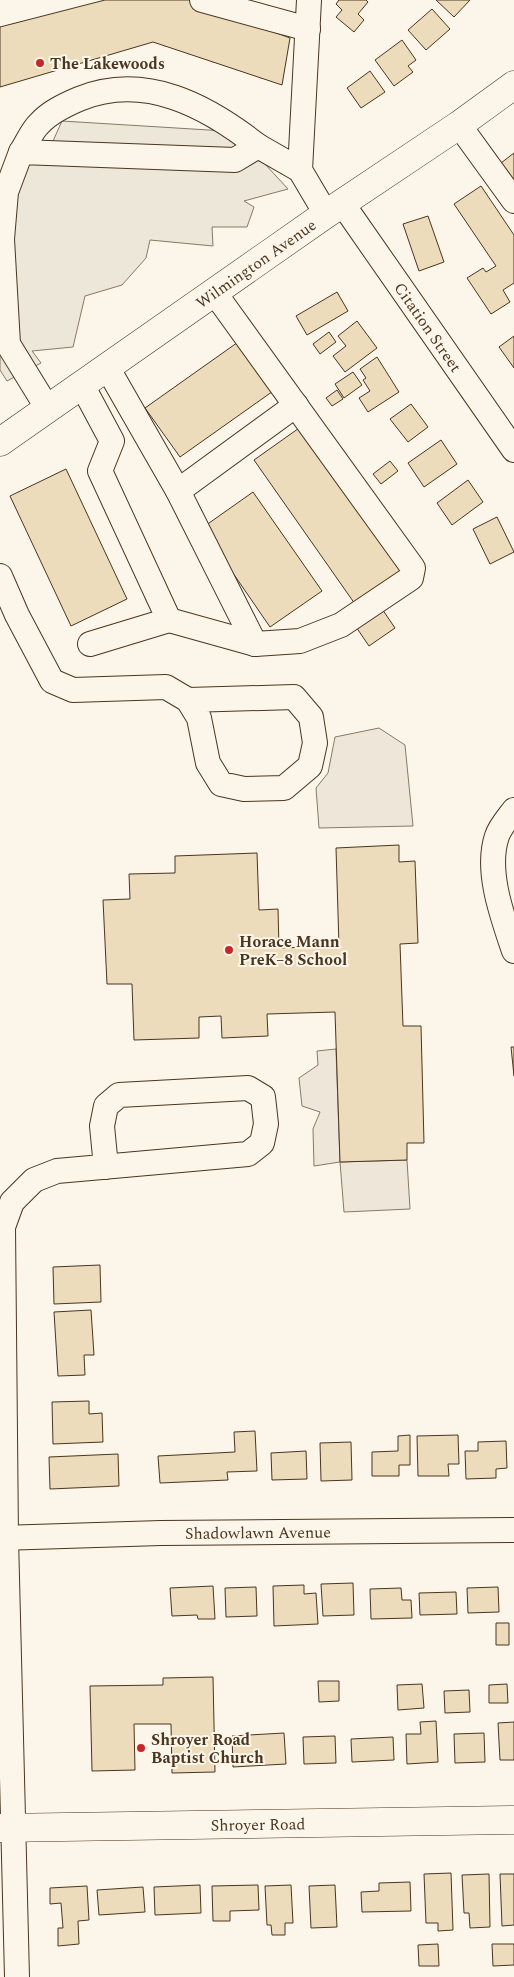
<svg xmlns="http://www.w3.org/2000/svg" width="514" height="1977" font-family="Spectral,serif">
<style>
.green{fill:#ede6d9;stroke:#887966}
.parking{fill:#ede7d9;stroke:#887966}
.building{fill:#ecdcbc;stroke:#4a3520}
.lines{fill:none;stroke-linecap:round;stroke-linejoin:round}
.minor-casing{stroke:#4a3520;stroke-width:26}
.major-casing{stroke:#4a3520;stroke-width:29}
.minor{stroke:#fbf6e9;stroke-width:24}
.major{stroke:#fbf6e9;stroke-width:28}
.poi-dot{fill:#c62828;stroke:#fbf6e9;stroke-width:2}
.labels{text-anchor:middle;stroke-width:4;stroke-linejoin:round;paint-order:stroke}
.poi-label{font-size:16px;font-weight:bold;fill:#4a3520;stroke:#fbf6e9;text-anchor:start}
.street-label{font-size:16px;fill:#4a3520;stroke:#fbf6e9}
</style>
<rect width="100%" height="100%" fill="#fbf6e9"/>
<!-- green -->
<path class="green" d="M379 728 405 745 413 826 319 828 316 788 328 773 335 737Z
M336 1049 340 1162 407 1160 410 1209 344 1212 340 1162 314 1166 313 1129 320 1112 302 1106 299 1078 318 1065 317 1051Z"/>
<!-- parking -->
<path class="parking" d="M62 121 225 131 264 163 288 189 244 201 254 207 247 227H212L213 246 150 240 146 258 122 285 85 296 73 347 32 351 41 363 7 381 0 370V220L32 158 53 141Z"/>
<!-- building -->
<path class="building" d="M105 0H189L290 38 282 85 153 42 0 87V27Z
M339 0H366L368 2 358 14 364 20 354 32 336 17 342 10 336 4Z
M436 0H470L454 17Z
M432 9 450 29 426 50 408 30Z
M402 40 416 60 408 66 413 72 394 86 375 60Z
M370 71 385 92 361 108 347 88Z
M514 153V181L501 163Z
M481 186 514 235V283L503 290 510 302 491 314 467 278 483 268 486 272 496 266 454 204Z
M428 216 444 262 419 271 403 224Z
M337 292 348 311 307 335 296 316Z
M357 321 377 348 345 372 333 356 346 346 338 336Z
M329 332 336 342 320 354 313 344Z
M514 336V368L499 347Z
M241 340 276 389 180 457 145 408Z
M377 357 399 392 368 412 359 398 370 391 363 380 366 378 360 369Z
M353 372 362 385 344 398 335 384Z
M337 390 343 399 332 406 326 398Z
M411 404 428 427 408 442 390 419Z
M302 426 403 570 355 604 254 460Z
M441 440 457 464 424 487 408 463Z
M390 461 398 471 381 484 373 474Z
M66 469 127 599 71 626 10 496Z
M468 480 483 502 452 525 437 503Z
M253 492 322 591 270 627 202 528Z
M497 517 514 552 490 564 473 529Z
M378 603 395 628 369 646 352 621Z
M399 845V862L415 861 418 943 400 944 403 1026H421L424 1143H407V1160L340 1162 335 1012 267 1014 268 1036 222 1038 221 1016 199 1017V1038L134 1040 132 984H107L103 900 130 899 129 874 175 873V856L257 853 259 910 278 909 279 948 339 946 336 848Z
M511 1047H514V1076Z
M100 1265 101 1302 54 1304 53 1267Z
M91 1310 94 1355H84L85 1375 58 1376 54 1312Z
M89 1401V1414L102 1413 103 1442 53 1444 52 1402Z
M255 1431 257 1471 227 1472 228 1480 160 1483 158 1456 235 1452 234 1432Z
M410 1435V1465H399V1476H372V1452L398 1451V1436Z
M458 1435 459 1464H448L449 1476H418L417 1436Z
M506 1441 507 1468 496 1469V1478L466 1479 465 1451H478V1442Z
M351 1442 352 1480 321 1481 320 1443Z
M306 1451 307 1479 272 1480 271 1453Z
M118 1454 119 1486 50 1489 49 1457Z
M353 1583 354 1615 323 1616 321 1584Z
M304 1585V1594L316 1593 318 1624 274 1626 273 1586Z
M213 1586 215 1619H198L197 1615 172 1616 170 1588Z
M256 1587 257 1616 226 1617 225 1588Z
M498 1587 499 1612 468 1613 467 1588Z
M401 1588 402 1600H411L412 1618 371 1619 370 1589Z
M456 1592 457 1614 420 1615 419 1593Z
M496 1623H509V1645H496Z
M213 1677 215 1772 172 1773 171 1724H134L135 1770 92 1771 90 1686 163 1685V1678Z
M318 1681H339V1701L319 1702Z
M422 1684 424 1708 398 1710 397 1685Z
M507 1684 508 1703H489V1685Z
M469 1690 470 1712 445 1713 444 1691Z
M436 1721 438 1762 407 1764 406 1734H421L420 1722Z
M514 1722V1760H500L498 1723Z
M284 1733 286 1764 233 1767 232 1736Z
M484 1733 485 1762 455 1763 454 1734Z
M335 1736 336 1763 304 1764 303 1737Z
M393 1737 394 1760 352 1762 351 1739Z
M451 1873 453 1930 438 1931V1923H426L424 1874Z
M489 1874 490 1927 470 1928 469 1913H464L462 1875Z
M500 1874H514V1925L502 1926Z
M410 1882 411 1911 362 1912 361 1892 379 1891V1883Z
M200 1885 201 1913 155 1915 154 1887Z
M258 1885 259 1910 230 1911V1921H213L212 1886Z
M291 1885 293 1923H285V1935H272L271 1925H267L265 1886Z
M335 1885 337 1927 311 1928 309 1886Z
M87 1886 89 1920 78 1921 79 1944 58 1946V1928H63L61 1903 50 1904V1888Z
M143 1887 145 1912 99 1915 97 1890Z
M438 1944 439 1966H419L418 1945Z
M492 1944H514V1965L493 1966Z"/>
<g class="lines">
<defs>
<g id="minor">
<path d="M202 0 308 29"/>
<path d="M309 0 300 170 326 214"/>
<path d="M459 125 514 201"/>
<path d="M21 152C27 143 32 130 40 123 50 112 65 105 79 99 145 72 207 106 258 146"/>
<path id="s1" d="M342 203 514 450"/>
<path d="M107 367 178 491 255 644 300 641 341 625 411 578 413 568 214 292"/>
<path d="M82 385 112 441 100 471 169 620 90 644"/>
<path d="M48 409 8 344 2 239 6 192 21 152 235 160 258 146 300 170"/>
<path d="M178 491 296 405"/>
<path d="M0 576 17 615 52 681 73 690 166 687 188 700 199 718 208 763 221 784 244 789 284 788 310 766 315 743 311 717 294 697 188 700"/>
<path d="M169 620 255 644"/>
<path d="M514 810C508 818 500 827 497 836 485 871 503 918 514 951"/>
<path id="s2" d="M0 1538 161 1533 514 1530"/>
<path d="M17 1977 6 1538 3 1227 12 1202 34 1180 57 1171 248 1154 262 1143 266 1124 263 1097 248 1088 119 1095 106 1106 102 1126 106 1167"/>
</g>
<g id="major">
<path id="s3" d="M0 442 326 214 459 125 514 85"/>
<path id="s4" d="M0 1828 514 1820"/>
</g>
</defs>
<!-- minor casing -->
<use href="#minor" class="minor-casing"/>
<!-- major casing -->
<use href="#major" class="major-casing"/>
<!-- minor -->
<use href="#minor" class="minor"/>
<!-- major -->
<use href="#major" class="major"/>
</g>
<!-- markers -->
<g class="poi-dot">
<circle cx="40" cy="63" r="5"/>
<circle cx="229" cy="950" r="5"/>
<circle cx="141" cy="1748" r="5"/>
</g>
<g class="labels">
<!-- poi labels -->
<g class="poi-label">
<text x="50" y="69">The Lakewoods</text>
<text x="239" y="947">Horace Mann<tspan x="239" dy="18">PreK–8 School</tspan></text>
<text x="151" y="1745">Shroyer Road<tspan x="151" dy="18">Baptist Church</tspan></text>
</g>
<!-- street labels -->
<g class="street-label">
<text dy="6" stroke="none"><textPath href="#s3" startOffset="312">Wilmington Avenue</textPath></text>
<text dy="6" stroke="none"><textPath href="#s1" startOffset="151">Citation Street</textPath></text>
<text dy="6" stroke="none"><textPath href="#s2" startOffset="258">Shadowlawn Avenue</textPath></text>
<text dy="6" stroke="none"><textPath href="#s4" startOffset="258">Shroyer Road</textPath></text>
</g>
</g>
</svg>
